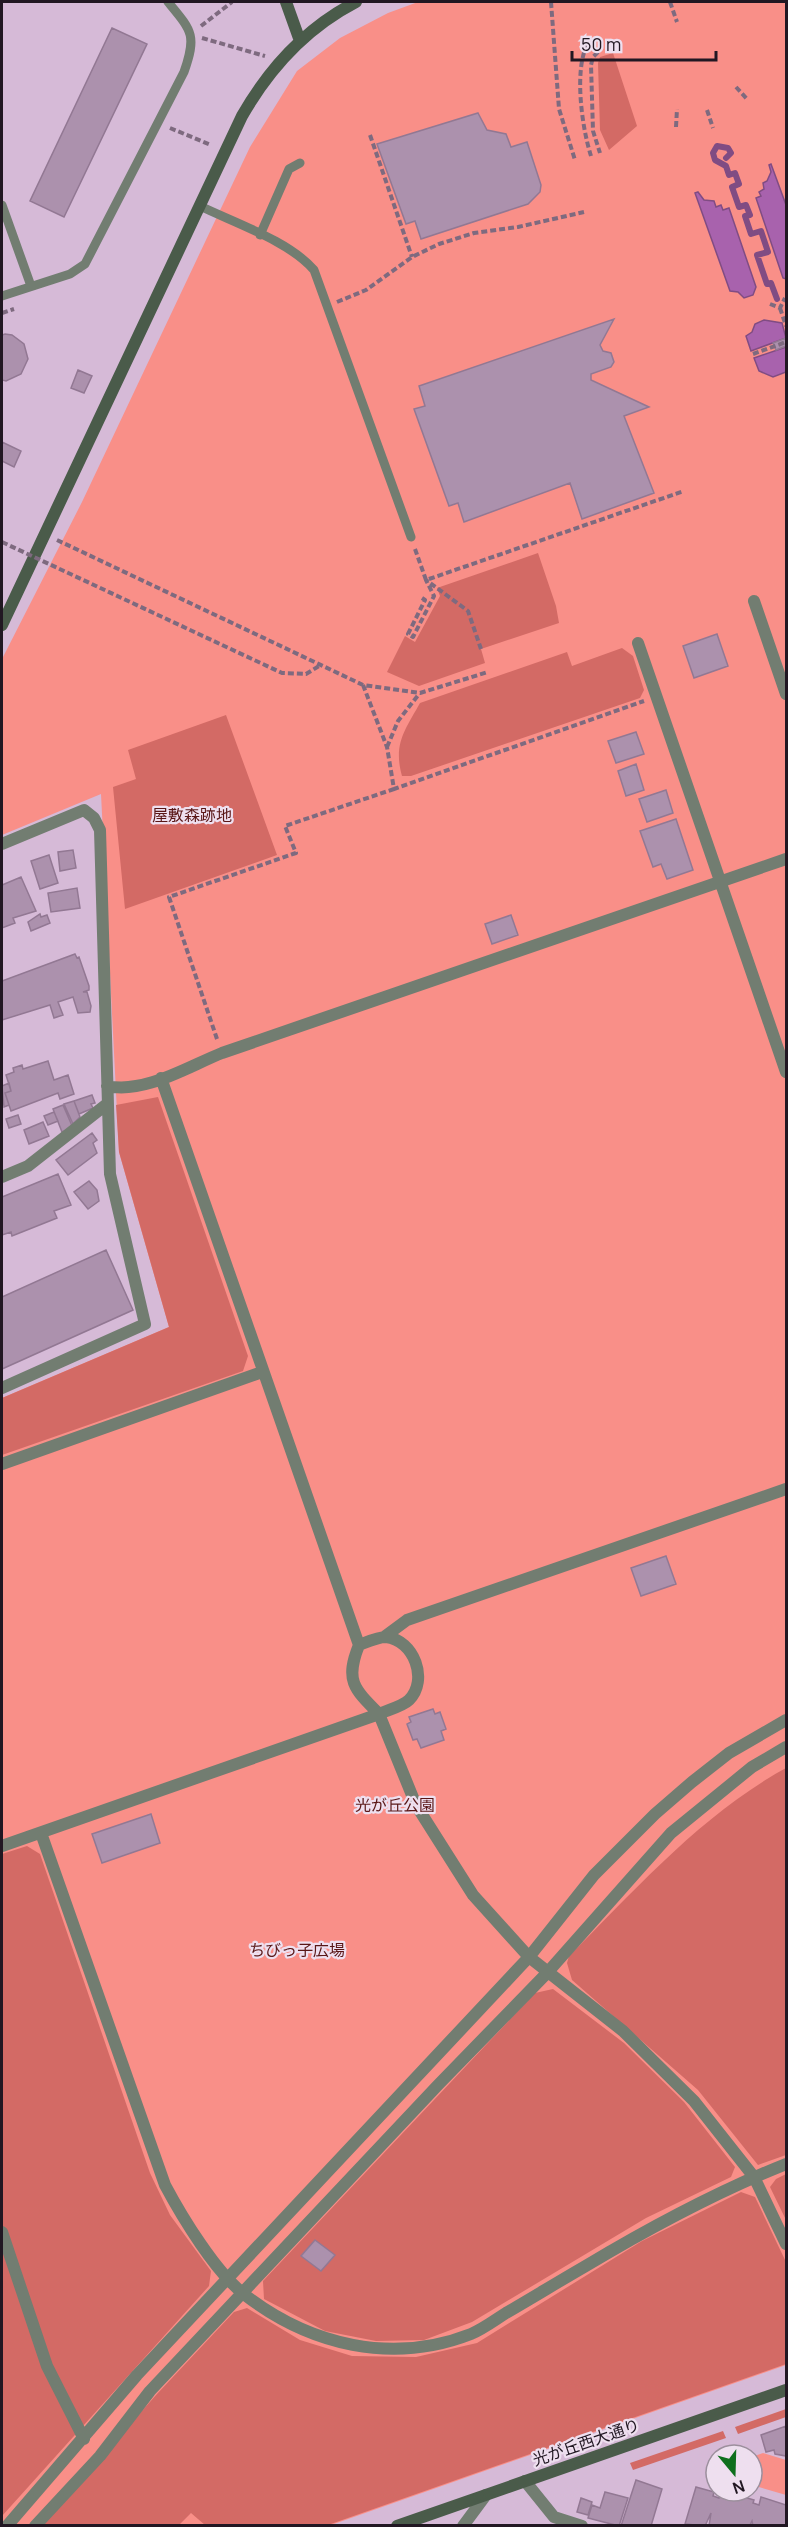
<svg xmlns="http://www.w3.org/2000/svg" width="788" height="2527" font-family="Manrope,'Noto Sans JP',sans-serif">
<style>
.green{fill:#f98f88}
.forest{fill:#d36a65}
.water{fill:#a862ad;stroke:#804c83;stroke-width:1.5}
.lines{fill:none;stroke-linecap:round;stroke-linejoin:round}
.stream{stroke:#804c83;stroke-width:6}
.building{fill:#ac91ad;stroke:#927893;stroke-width:1.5}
.path{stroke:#7e6a7f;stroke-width:4;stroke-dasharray:6 3;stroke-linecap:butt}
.lane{stroke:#727d71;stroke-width:9}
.street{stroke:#727d71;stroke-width:12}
.secondary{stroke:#4a5b4a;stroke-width:12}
.path-bridge{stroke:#7e6a7f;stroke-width:4;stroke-dasharray:6 3;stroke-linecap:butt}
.labels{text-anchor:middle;stroke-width:4.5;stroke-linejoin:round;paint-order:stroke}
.park-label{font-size:16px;fill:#591616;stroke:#eedfef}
.street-label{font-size:16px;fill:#211722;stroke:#eedfef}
</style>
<rect width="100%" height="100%" fill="#d6bad7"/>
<!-- green -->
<path class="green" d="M418 2H786V2365L331 2525H2V1398L169 1327 119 1152 101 794 2 835V659L82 502 250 147 297 71 340 38 388 13Z
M763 2453 786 2460V2495L752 2485V2457Z"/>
<!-- forest -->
<path class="forest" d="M613 53 637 126 609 150 600 130 598 63 600 57Z
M538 553 556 606 559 623 481 649 485 663 419 686 387 672 405 636 415 642 440 596 437 588Z
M622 648 633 656 644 690 640 698 411 776H402C393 744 405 730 420 703L567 652 572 666Z
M226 715 277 855 125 909 113 787 136 779 128 750Z
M158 1097 248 1356 243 1371 2 1455V1398L169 1327 119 1152 116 1105Z
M786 1768V2155L758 2165 698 2090 572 1980 567 1963 569 1956C637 1888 702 1814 786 1768Z
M27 1846 40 1854 150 2173 170 2215 211 2271 209 2286 2 2516V1854Z
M553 1989 624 2043 684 2102 735 2167 731 2177 646 2218 472 2322 424 2340 376 2341 325 2331 264 2299 263 2281 535 1993Z
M786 2174V2220L770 2187 776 2179Z
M741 2192 755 2197 786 2262V2364L328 2525H205L191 2513 179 2525 40 2526 157 2394 234 2312 247 2308 300 2340 352 2356 416 2357 477 2343 642 2241Z
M786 2409V2417L738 2434 735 2427Z
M723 2431 726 2438 633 2470 630 2463Z"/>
<!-- water -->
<path class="water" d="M771 164 786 205V279L783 278 756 198 761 196 759 192 764 189 763 183 767 181 771 172 769 165Z
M698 192 704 200 714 201 716 207 721 205 723 210 729 208 756 287 753 295 744 298 738 292 730 291 695 193Z
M764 320 782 323 786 338 751 351 746 336 752 332 755 324Z
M786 347V372L773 377 759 371 754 358Z"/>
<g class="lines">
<!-- stream -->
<path class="stream" d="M726 158 731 153 728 148 717 146 713 153 715 160 726 166 729 175 735 173 739 184 732 187 739 207 746 205 750 215 745 216 751 234 761 231 768 252 757 255 767 284 771 283 777 299"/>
</g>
<!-- building -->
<path class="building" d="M112 28 147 44 64 217 30 201Z
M478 113 487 130 506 134 511 147 527 142 541 185 540 192 528 204 421 239 415 221 406 224 377 144Z
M614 319 600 345 603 351 611 353 614 362 611 367 591 374V380L649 407 624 416 654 493 582 519 570 483 464 522 458 503 449 506 414 409 425 406 419 386Z
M5 334 12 335 24 344 28 359 21 374 6 381 2 380V335Z
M786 338V346L776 350 773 343Z
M78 370 92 376 84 393 71 388Z
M2 442 21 451 14 467 2 461Z
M717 634 728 666 694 678 683 646Z
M636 732 644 754 616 763 608 741Z
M636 764 644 790 626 796 618 771Z
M666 790 673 813 647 822 639 799Z
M676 819 693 870 667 879 661 864 653 867 640 831Z
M73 850 76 868 60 871 58 852Z
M49 855 58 883 40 889 31 861Z
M21 877 36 911 13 918 15 923 2 928V885Z
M77 888 80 908 51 912 48 893Z
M40 914 41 917 47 915 50 923 31 931 28 922Z
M511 915 518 935 492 944 485 924Z
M75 954 77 958 79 957 89 986V990L83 992H87L91 1006 90 1012 78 1013 73 997 58 1002 63 1015 54 1018 50 1005 2 1020V981Z
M48 1061 54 1080 68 1075 74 1094 60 1099 58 1093 11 1111 5 1093 11 1091 6 1075 14 1072 13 1068 22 1065 23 1069Z
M9 1083 11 1091 5 1093 9 1105 4 1107 2 1086Z
M92 1095 95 1103 91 1104 93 1108 79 1114 74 1101Z
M74 1101 80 1117 73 1124 64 1104Z
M63 1105 73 1128 62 1132 53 1109Z
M54 1112 58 1121 48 1125 44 1116Z
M18 1115 21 1124 9 1128 6 1119Z
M43 1122 49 1136 29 1144 24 1130Z
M92 1133 97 1140 93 1143 97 1153 68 1175 56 1160Z
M58 1174 71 1205 54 1211 57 1218 12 1236 11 1232 2 1235V1197Z
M89 1181 97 1190 99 1201 88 1209 74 1192Z
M106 1250 133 1310 2 1369V1297Z
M666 1556 676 1584 641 1596 631 1568Z
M433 1709 435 1714 440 1712 446 1729 441 1731 444 1740 421 1748 417 1739 413 1740 407 1724 411 1722 409 1717Z
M151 1814 160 1843 102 1863 92 1834Z
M315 2240 335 2255 321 2271 301 2256Z
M786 2426V2456L775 2454 774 2450 766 2452 761 2435Z
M636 2480 662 2489 651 2526H621Z
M696 2487 714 2492 713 2496 719 2498 724 2491 754 2500 753 2503 759 2505 761 2497 786 2505V2526H753L752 2521 750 2525 709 2526 711 2513 705 2526 685 2524Z
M605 2492 628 2498 619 2526 588 2518 592 2505 600 2508Z
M581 2498 592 2502 588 2515 577 2512Z"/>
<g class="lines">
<!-- path -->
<path class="path" d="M551 2 559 109 575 160
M670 2 677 22
M201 26 232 2
M202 38 265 56
M598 52 593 57 591 65 593 131 600 153
M736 87 747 99
M707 110 713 128
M676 127 677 109
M170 128 211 145
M370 135 412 257
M591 156C582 128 574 71 587 45L595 42
M337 302 366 290 412 257 439 244 474 233 518 227 584 212
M770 304 780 308 785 298
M780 308 786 326
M2 313 14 309
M753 354 786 342
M57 540 363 685 420 693 488 672
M415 549 426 580 684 491
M422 598 425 600 408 634 413 637 434 596 426 580 468 611 481 649
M363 685 387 747 394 789 644 701
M387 747 398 721 419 694
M217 1039 169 897 296 853 285 826 394 789"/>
<!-- lane -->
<path class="lane" d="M2 205 31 286
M200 206C235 223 289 241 314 270L411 537
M260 235 289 169 300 163
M2 296 70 274 85 264 184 72C197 35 192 31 168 2"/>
<!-- street -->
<path class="street" d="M754 601 786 694
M638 643 786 1072
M2 844 84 810 94 818 100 830 110 1174 145 1324 2 1388
M161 1078 359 1645C345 1680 353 1688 379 1714 388 1710 403 1706 409 1700 429 1680 414 1640 386 1637 378 1637 367 1642 359 1645
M107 1086C145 1094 187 1067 222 1053L786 859
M2 1177 28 1166 107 1104
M2 1464 262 1372
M384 1637 407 1620 786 1489
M41 1833 165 2185C182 2217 216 2273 245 2295 310 2345 392 2365 471 2334 483 2329 495 2320 506 2313 532 2298 558 2282 584 2267 649 2228 716 2192 786 2164
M2 1846 379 1714 416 1805 473 1895 529 1957 623 2031 694 2101 754 2177 786 2244
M2 2232 47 2366 84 2439
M525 2481 554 2517 582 2526
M7 2526 137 2375 529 1957 594 1875 655 1814 692 1782 729 1753 786 1720
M35 2526 100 2456 150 2391 438 2085 547 1973 671 1833 752 1767 786 1747
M463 2526 486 2495"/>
<!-- secondary -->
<path class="secondary" d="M286 2 300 41
M2 625 242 116C270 67 306 28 356 2
M397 2526 786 2390"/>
<!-- path-bridge -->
<path class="path-bridge" d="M2 542 282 673 306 674 319 666"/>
</g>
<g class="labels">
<!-- park labels -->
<g class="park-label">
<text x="192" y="821">屋敷森跡地</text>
<text x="395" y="1811">光が丘公園</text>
<text x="297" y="1956">ちびっ子広場</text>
</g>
<!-- street labels -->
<g class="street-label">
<text transform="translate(586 2442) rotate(-19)" y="6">光が丘西大通り</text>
</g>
</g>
<!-- border -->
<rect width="788" height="2527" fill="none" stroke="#211722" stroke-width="6"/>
<!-- north arrow -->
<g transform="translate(734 2473) rotate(161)"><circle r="28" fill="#eedfef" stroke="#9c8f9d" stroke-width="1.5"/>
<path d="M0-4.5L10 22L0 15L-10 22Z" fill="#0e6f1d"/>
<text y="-9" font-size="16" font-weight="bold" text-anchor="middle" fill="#211722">N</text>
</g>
<!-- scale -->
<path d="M572 51v9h144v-9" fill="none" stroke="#211722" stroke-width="3"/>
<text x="581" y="51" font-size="18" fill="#211722" stroke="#eedfef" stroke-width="4.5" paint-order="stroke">50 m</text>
</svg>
